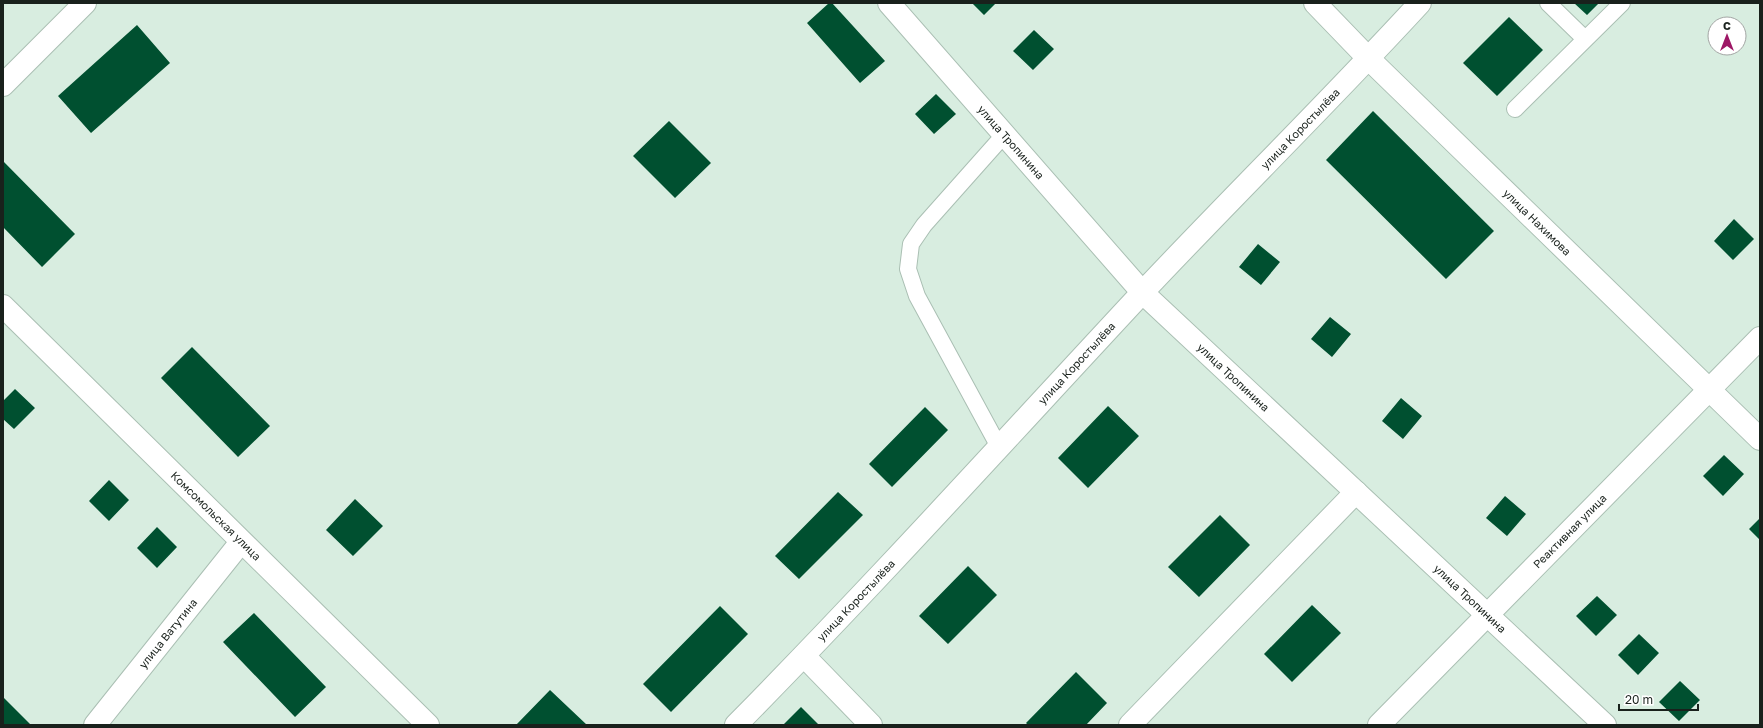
<svg xmlns="http://www.w3.org/2000/svg" width="1763" height="728" font-family="'Golos Text',sans-serif">
<style>
.building{fill:#005030}
.lines{fill:none;stroke-linecap:round;stroke-linejoin:round}
.lane-casing{stroke:#aabfb3;stroke-width:18}
.street-casing{stroke:#aabfb3;stroke-width:24}
.lane{stroke:#fff;stroke-width:16}
.street{stroke:#fff;stroke-width:22}
.labels{text-anchor:middle;stroke-width:4;stroke-linejoin:round;paint-order:stroke}
.street-label{font-size:11px;fill:#19211c;stroke:#fff}
</style>
<rect width="100%" height="100%" fill="#d8ede0"/>
<!-- building -->
<path class="building" d="M829 3H832L885 61 860 83 807 23Z
M972 3H996L984 15Z
M1574 3H1599L1587 15Z
M1509 17 1543 50 1497 96 1463 63Z
M137 25 170 63 91 133 58 96Z
M1034 30 1054 49 1033 70 1013 51Z
M936 94 956 114 934 134 915 114Z
M1373 111 1494 231 1446 279 1326 160Z
M669 121 711 163 675 198 633 156Z
M3 161 75 234 42 267 3 227Z
M1734 219 1754 239 1733 260 1714 241Z
M1258 244 1280 262 1261 285 1239 267Z
M1330 317 1351 334 1332 357 1311 339Z
M192 347 270 426 238 457 161 378Z
M15 389 35 408 14 429 3 419V401Z
M1401 398 1422 416 1403 439 1382 421Z
M1108 406 1139 436 1088 488 1058 458Z
M925 407 948 430 892 487 869 464Z
M1724 455 1744 474 1723 496 1703 476Z
M109 480 129 500 109 521 89 501Z
M838 492 863 515 799 579 775 556Z
M1505 496 1526 514 1507 536 1486 518Z
M355 499 383 526 353 556 326 530Z
M1220 515 1250 545 1199 597 1168 567Z
M1760 518V540L1749 529Z
M157 527 177 547 157 568 137 548Z
M968 566 997 595 948 644 919 616Z
M1597 596 1617 615 1596 636 1576 616Z
M1312 605 1341 633 1292 682 1264 654Z
M720 606 748 634 671 712 643 684Z
M254 613 326 687 295 717 223 642Z
M1639 634 1659 653 1638 675 1618 655Z
M1076 672 1107 703 1086 725H1028L1026 723Z
M1680 681 1700 700 1679 721 1659 702Z
M550 690 587 725H516Z
M3 697 31 725H3Z
M801 707 819 725H783Z"/>
<g class="lines">
<defs>
<path id="lane" d="M1548 3 1585 39
M1515 109 1622 3
M999 447 917 296 908 269 911 244 924 225 1004 135"/>
<g id="street">
<path id="s1" d="M889 3 1143 293 1605 725"/>
<path id="s2" d="M1315 3 1369 59 1760 439"/>
<path d="M3 85 85 3"/>
<path id="s3" d="M3 306 428 725"/>
<path d="M804 656 871 725"/>
<path id="s4" d="M95 725 241 542"/>
<path id="s5" d="M736 725C874 585 1006 439 1140 295 1232 197 1329 102 1420 3"/>
<path d="M1130 725 1356 492"/>
<path id="s6" d="M1379 725 1760 338"/>
</g>
</defs>
<!-- lane casing -->
<use href="#lane" class="lane-casing"/>
<!-- street casing -->
<use href="#street" class="street-casing"/>
<!-- lane -->
<use href="#lane" class="lane"/>
<!-- street -->
<use href="#street" class="street"/>
</g>
<g class="labels">
<!-- street labels -->
<g class="street-label">
<text dy="4" stroke="none"><textPath href="#s5" startOffset="821">улица Коростылёва</textPath></text>
<text dy="4" stroke="none"><textPath href="#s1" startOffset="185">улица Тропинина</textPath></text>
<text dy="4" stroke="none"><textPath href="#s2" startOffset="312">улица Нахимова</textPath></text>
<text dy="4" stroke="none"><textPath href="#s5" startOffset="497">улица Коростылёва</textPath></text>
<text dy="4" stroke="none"><textPath href="#s1" startOffset="509">улица Тропинина</textPath></text>
<text dy="4" stroke="none"><textPath href="#s3" startOffset="299">Комсомольская улица</textPath></text>
<text dy="4" stroke="none"><textPath href="#s6" startOffset="272">Реактивная улица</textPath></text>
<text dy="4" stroke="none"><textPath href="#s1" startOffset="833">улица Тропинина</textPath></text>
<text dy="4" stroke="none"><textPath href="#s5" startOffset="173">улица Коростылёва</textPath></text>
<text dy="4" stroke="none"><textPath href="#s4" startOffset="117">улица Ватутина</textPath></text>
</g>
</g>
<!-- border -->
<rect width="1763" height="728" fill="none" stroke="#19211c" stroke-width="8"/>
<!-- north arrow -->
<g transform="translate(1727 36)"><circle r="19" fill="#ffffff" stroke="#a3a6a4"/>
<path d="M0-3L7 15L0 10L-7 15Z" fill="#9e1766"/>
<text y="-6" font-size="11" font-weight="bold" text-anchor="middle" fill="#19211c">С</text>
</g>
<!-- scale -->
<path d="M1619 704v6h79v-6" fill="none" stroke="#19211c" stroke-width="2"/>
<text x="1625" y="704" font-size="12" fill="#19211c" stroke="#ffffff" stroke-width="3" paint-order="stroke">20 m</text>
</svg>
